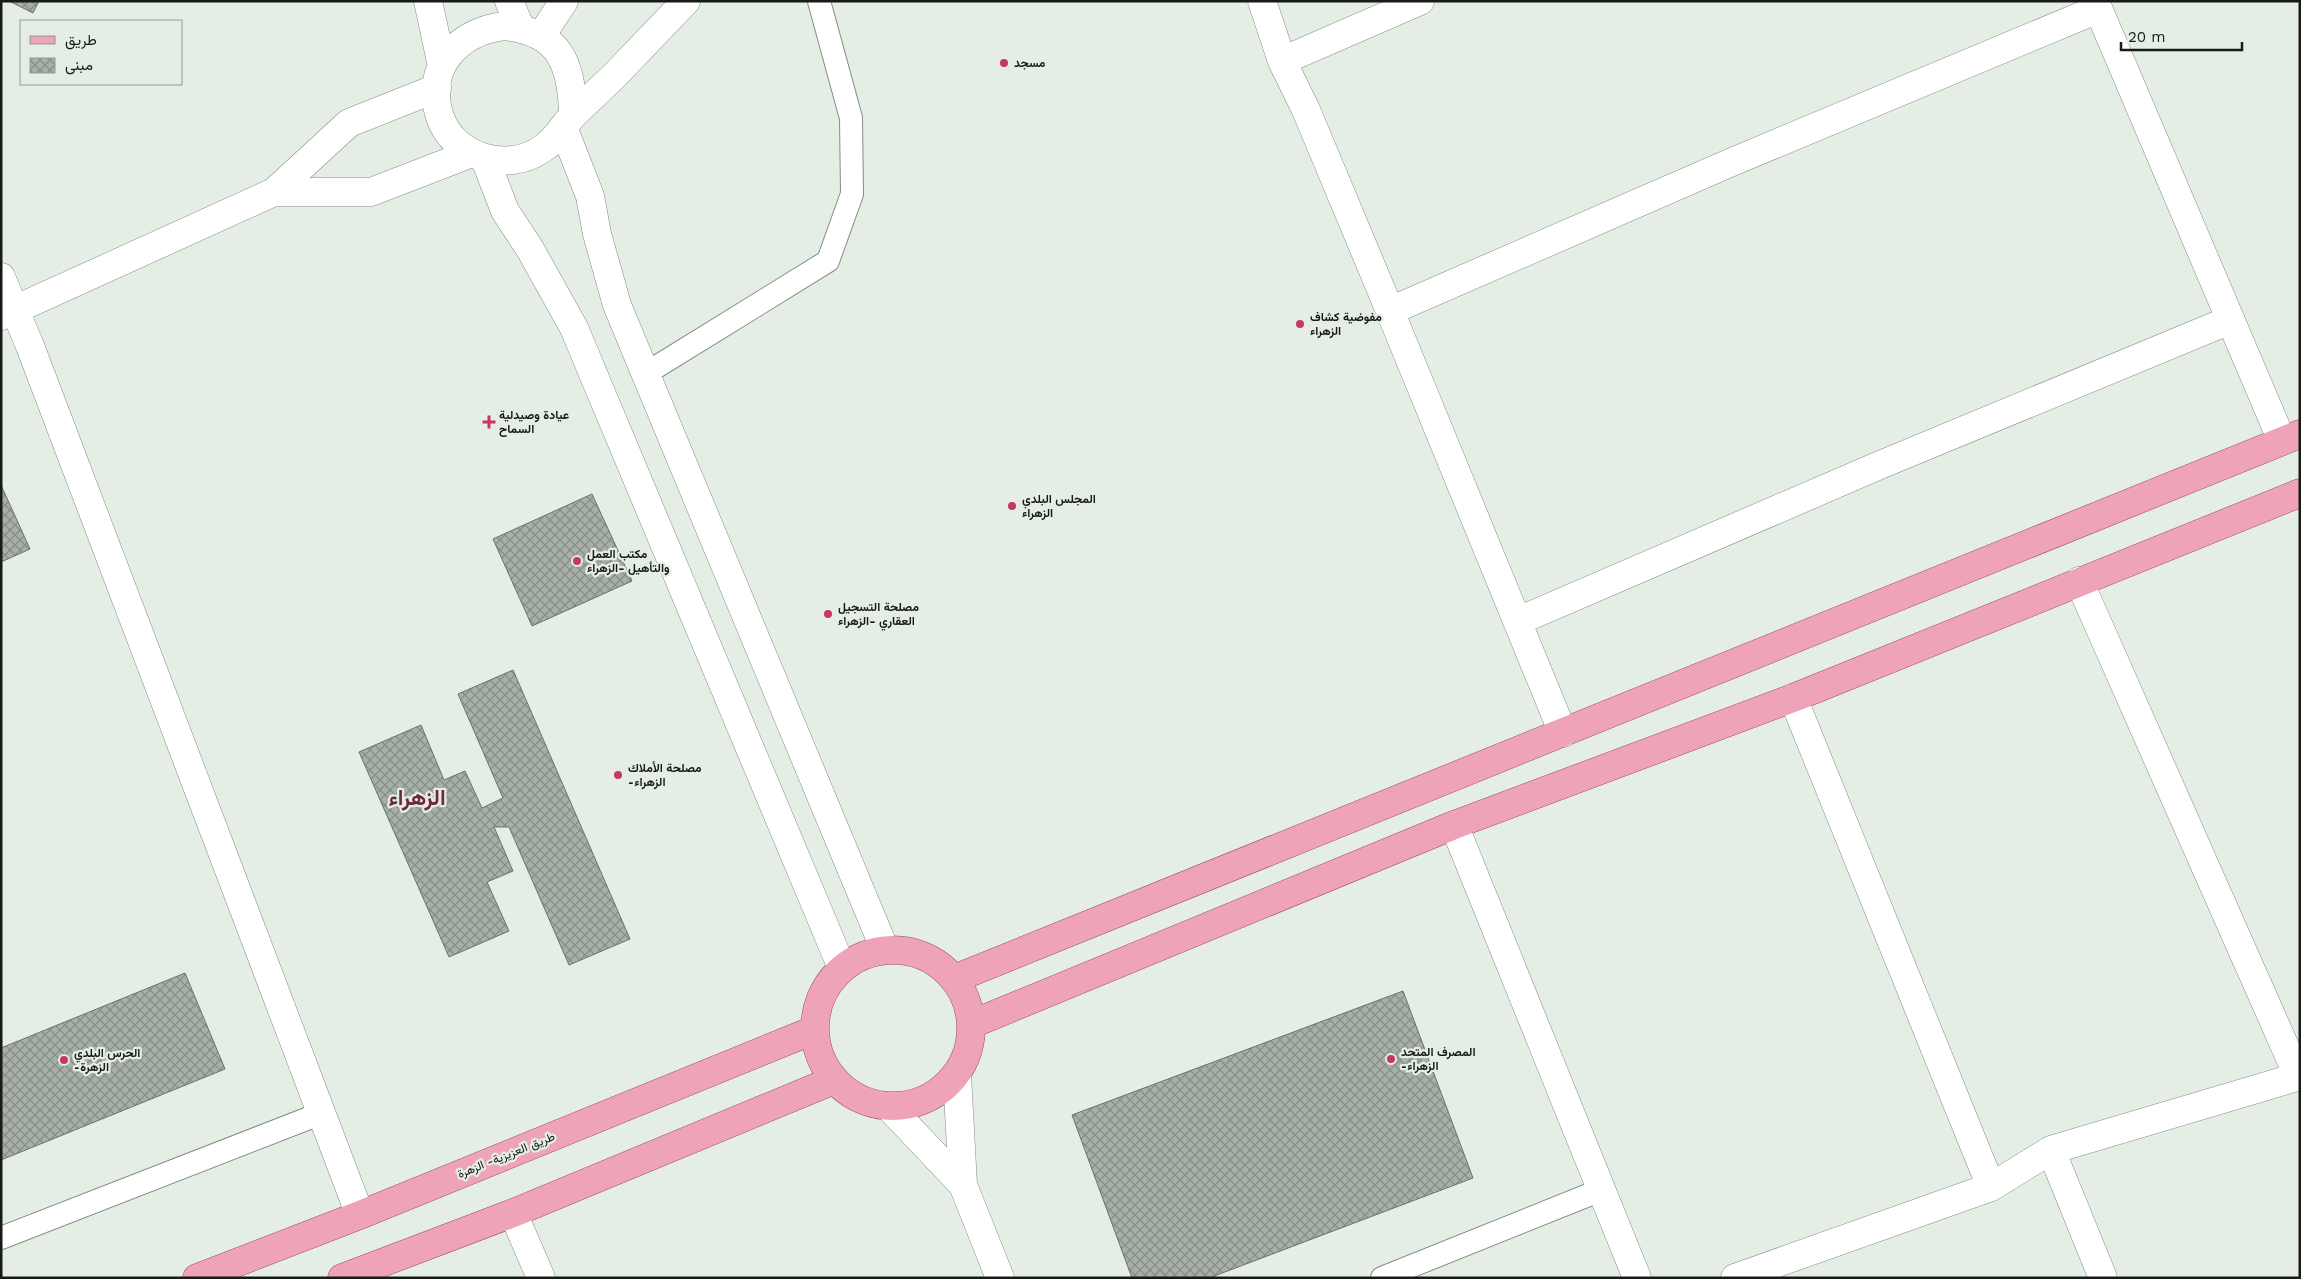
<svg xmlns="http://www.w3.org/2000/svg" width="2301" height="1279" font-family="'Work Sans',Vazirmatn,sans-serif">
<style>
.building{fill:url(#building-cross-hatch);stroke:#6a726a}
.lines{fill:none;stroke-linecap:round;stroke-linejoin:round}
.service-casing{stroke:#848d85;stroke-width:24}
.minor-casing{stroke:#848d85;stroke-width:29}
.tertiary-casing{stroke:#848d85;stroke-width:29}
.primary-casing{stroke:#9c4b62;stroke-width:29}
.service{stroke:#fff;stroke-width:22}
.minor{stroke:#fff;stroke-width:28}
.tertiary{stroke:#fff;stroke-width:28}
.primary{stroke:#efa3b9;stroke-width:28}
.poi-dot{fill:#c43768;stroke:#e5eee5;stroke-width:2}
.labels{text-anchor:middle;stroke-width:4.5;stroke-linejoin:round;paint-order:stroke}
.poi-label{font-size:12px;font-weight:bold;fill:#171a17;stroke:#e5eee5;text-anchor:start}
.street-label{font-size:12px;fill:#171a17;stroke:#e5eee5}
.town-label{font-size:22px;font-weight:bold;fill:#6e293e;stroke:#e5eee5}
</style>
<defs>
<pattern id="building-cross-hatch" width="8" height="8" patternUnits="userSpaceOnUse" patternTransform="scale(1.25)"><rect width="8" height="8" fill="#a7b0a8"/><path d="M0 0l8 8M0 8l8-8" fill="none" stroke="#878e88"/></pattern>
</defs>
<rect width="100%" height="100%" fill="#e5eee5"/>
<!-- building -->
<path class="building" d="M9 1H39L33 13Z
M1 485 30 549 1 562Z
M592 494 632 581 532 626 493 539Z
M513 670 630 939 569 965 509 827H494L513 871 487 882 509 931 449 957 359 752 421 725 444 780 465 771 482 808 503 798 458 694Z
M185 973 225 1069 1 1160V1048Z
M1403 991 1473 1178 1209 1278H1132L1072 1115Z"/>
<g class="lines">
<defs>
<path id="service" d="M645 374 828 261 852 194 851 118 819 1
M1 1238 322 1113
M1382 1278 1601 1190"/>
<path id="minor" d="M1262 1 1282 61 1306 110 1390 311 1563 733
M2095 1 2282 441
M541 36 564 1
M1282 61 1420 1
M573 115 615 75 686 1
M274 192H371L472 153
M1 277 30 346 360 1215
M1390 311 1732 162 2098 9
M1 316 274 192 349 123 437 88
M2079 581 2298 1076
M1518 621 1880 465 2230 320
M1793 698 1991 1187
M1454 825 1637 1278
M957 1074 963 1185 1000 1278
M889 1107 963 1185
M2051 1150 2103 1278
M513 1213 541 1278
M1735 1278 1991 1187 2051 1150 2300 1076"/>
<path id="tertiary" d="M428 1 442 66
M509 1 520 27
M504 26C561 32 572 65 573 115 563 127 555 141 542 149 508 173 454 158 440 117 424 68 457 32 504 26Z
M563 127 590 196 597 234 617 305 885 950
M485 159 505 211 530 249 574 328 842 968"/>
<path id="primary" d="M815 1028a78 78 0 1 1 156 0a78 78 0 1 1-156 0Z
M954 979 2300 434
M972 1024 1454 825 1793 698 2300 493
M197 1278 360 1215 814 1030
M342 1278 513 1213 834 1080"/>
</defs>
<!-- service casing -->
<use href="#service" class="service-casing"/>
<!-- minor casing -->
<use href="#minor" class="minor-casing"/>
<!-- tertiary casing -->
<use href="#tertiary" class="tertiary-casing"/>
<!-- primary casing -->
<use href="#primary" class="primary-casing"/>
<!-- service -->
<use href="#service" class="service"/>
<!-- minor -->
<use href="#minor" class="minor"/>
<!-- tertiary -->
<use href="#tertiary" class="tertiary"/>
<!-- primary -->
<use href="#primary" class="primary"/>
</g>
<!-- markers -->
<g class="poi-dot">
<circle cx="1004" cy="63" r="5"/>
<circle cx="1300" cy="324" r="5"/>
<path d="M486.5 414.5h5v5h5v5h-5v5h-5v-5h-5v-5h5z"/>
<circle cx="1012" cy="506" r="5"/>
<circle cx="577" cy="561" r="5"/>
<circle cx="828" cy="614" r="5"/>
<circle cx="618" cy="775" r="5"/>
<circle cx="1391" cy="1059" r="5"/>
<circle cx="64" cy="1060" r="5"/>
</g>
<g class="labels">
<!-- poi labels -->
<g class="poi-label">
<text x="1014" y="67">مسجد</text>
<text x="1310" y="321">مفوضية كشاف<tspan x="1310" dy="14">الزهراء</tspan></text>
<text x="499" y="419">عيادة وصيدلية<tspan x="499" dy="14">السماح</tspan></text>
<text x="1022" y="503">المجلس البلدي<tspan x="1022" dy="14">الزهراء</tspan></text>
<text x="587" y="558">مكتب العمل<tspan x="587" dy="14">والتأهيل -الزهراء</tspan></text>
<text x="838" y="611">مصلحة التسجيل<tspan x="838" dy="14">العقاري -الزهراء</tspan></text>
<text x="628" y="772">مصلحة الأملاك<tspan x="628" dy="14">-الزهراء</tspan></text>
<text x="1401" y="1056">المصرف المتحد<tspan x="1401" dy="14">-الزهراء</tspan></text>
<text x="74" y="1057">الحرس البلدي<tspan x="74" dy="14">-الزهرة</tspan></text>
</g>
<!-- street labels -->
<g class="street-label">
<text transform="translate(506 1155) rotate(-22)" y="4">طريق العزيزية- الزهرة</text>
</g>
<!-- town labels -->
<g class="town-label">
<text x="417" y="805">الزهراء</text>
</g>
</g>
<!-- border -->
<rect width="2301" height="1279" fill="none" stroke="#171a17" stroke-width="5"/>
<!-- legend -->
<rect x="20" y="20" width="162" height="65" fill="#e5eee5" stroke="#939993"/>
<rect x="30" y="36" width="25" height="8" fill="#efa3b9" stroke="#939993"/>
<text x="65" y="45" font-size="15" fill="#171a17">طريق</text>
<rect x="30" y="58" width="25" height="15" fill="url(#building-cross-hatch)" stroke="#939993"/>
<text x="65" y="70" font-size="15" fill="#171a17">مبنى</text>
<!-- scale -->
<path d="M2121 42v8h121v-8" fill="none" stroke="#171a17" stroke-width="2.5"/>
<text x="2128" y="42" font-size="15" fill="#171a17" stroke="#e5eee5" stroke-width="4" paint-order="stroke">20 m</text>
</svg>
